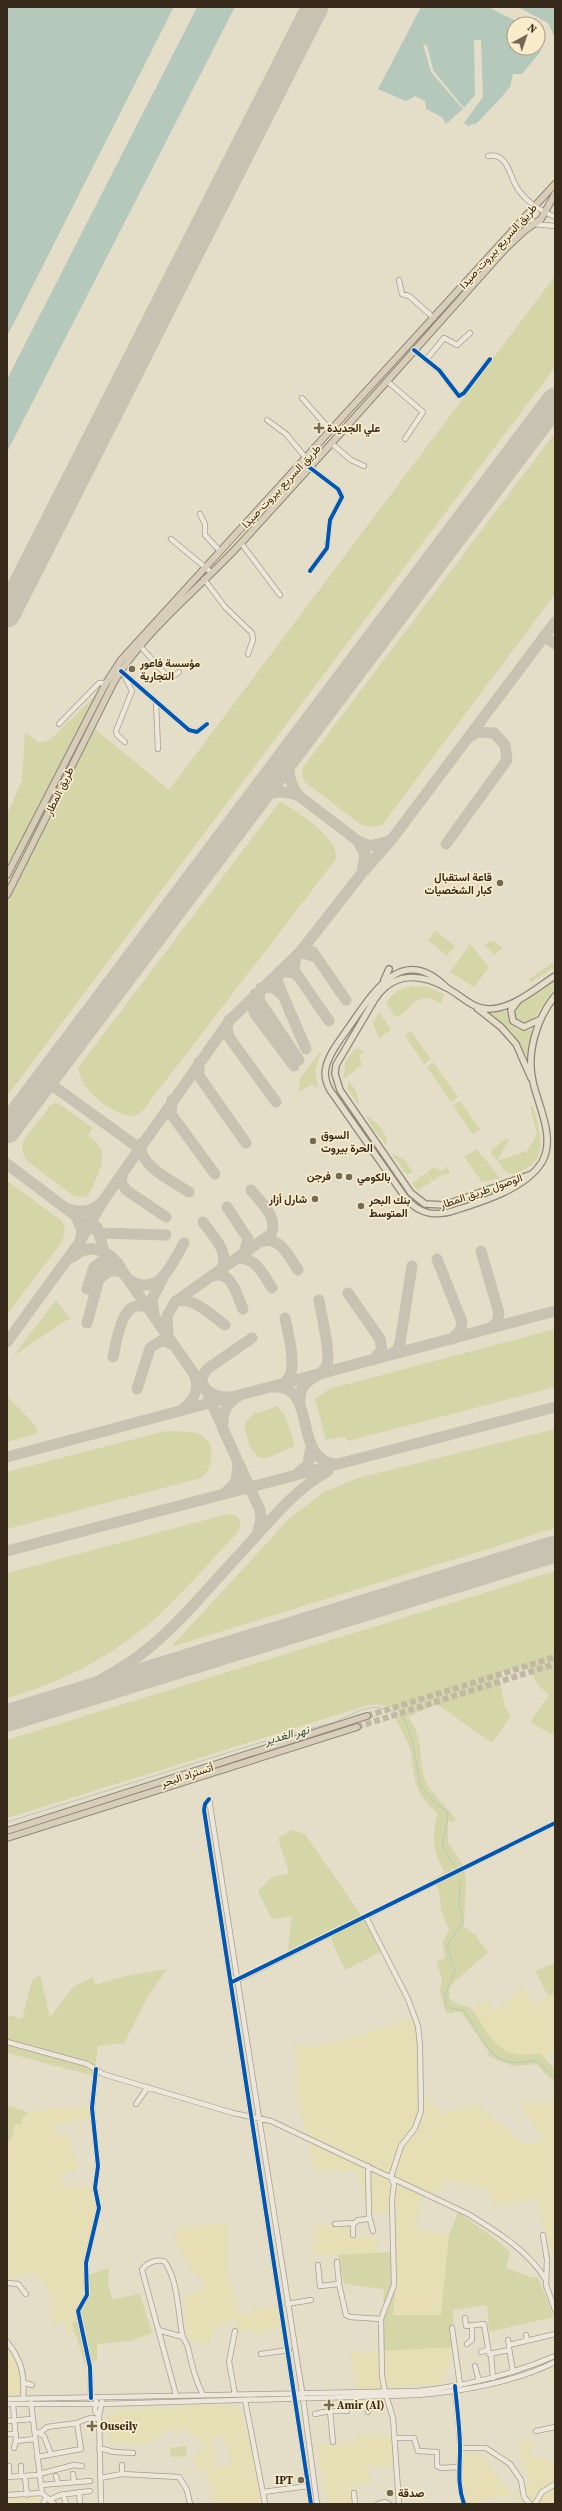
<svg xmlns="http://www.w3.org/2000/svg" width="562" height="2511" font-family="'Source Serif 4',Vazirmatn,serif">
<style>
.farmland{fill:#e6deb5}
.green{fill:#d4d6a8}
.water{fill:#b4c9bc}
.pier{fill:#e4ddc7}
.lines{fill:none;stroke-linecap:round;stroke-linejoin:round}
.stream{stroke:#b4c9bc;stroke-width:1}
.taxiway{stroke:#c7c2b1;stroke-width:11}
.runway{stroke:#c7c2b1;stroke-width:27}
.highway-tunnel{stroke:#c1b9a4;stroke-width:6;stroke-dasharray:6 3;stroke-linecap:butt}
.minor-casing{stroke:#a8a091;stroke-width:6}
.major-casing{stroke:#8e8678;stroke-width:8}
.highway-casing{stroke:#8e8678;stroke-width:8}
.minor{stroke:#ece7da;stroke-width:4.5}
.major{stroke:#e4ddca;stroke-width:5.5}
.highway{stroke:#d8cdb8;stroke-width:6}
.cycleway-casing{stroke:#f8eccb;stroke-width:6}
.cycleway{stroke:#0057b8;stroke-width:4}
.poi-dot{fill:#746857;stroke:#f8eccb;stroke-width:1.5}
.labels{text-anchor:middle;stroke-width:3.5;stroke-linejoin:round;paint-order:stroke}
.street-label{font-size:11px;fill:#37291a;stroke:#f8eccb}
.poi-label{font-size:11px;font-weight:bold;fill:#37291a;stroke:#f8eccb;text-anchor:start}
.water-label{font-size:12px;font-style:italic;fill:#275857;stroke:#f8eccb}
</style>
<rect width="100%" height="100%" fill="#e4ddc7"/>
<!-- farmland -->
<path class="farmland" d="M522 1988 532 2004 555 1993V2051L545 2058 540 2053 527 2055 512 2054 503 2051 472 2010 486 1999 494 2012Z
M412 2019 422 2059V2093L442 2115 477 2104 525 2145 543 2140 519 2102 552 2104V2092L555 2094V2262L536 2198 495 2207 487 2189 443 2180 439 2192 422 2191 416 2229 449 2235 441 2315H393L395 2294 389 2213H369L357 2170 315 2172 297 2097V2062L294 2046 329 2044Z
M56 2108H89L91 2119 59 2124 55 2128 57 2134 68 2135 78 2168 62 2174 64 2188 92 2186 96 2206 95 2219 83 2268 85 2297 78 2322 73 2324 77 2332 67 2334 65 2322 51 2324V2296L40 2276 35 2277 33 2272 7 2280V2145L13 2135 15 2124 28 2112Z
M227 2223 226 2269 239 2313 251 2314V2310L277 2305 281 2327 255 2335 253 2330 238 2332V2318L217 2326 208 2344 186 2338 185 2296 203 2289V2281L188 2265 173 2238 180 2227Z
M321 2225H351L352 2238 377 2237 378 2254 313 2255 314 2227Z
M7 2345 18 2362 21 2373 19 2397H7Z
M454 2347 443 2383 358 2391 350 2352Z
M192 2404 238 2406 246 2428 263 2504H214L207 2475 219 2467 233 2464 223 2436 212 2438 215 2469 198 2474 193 2456 206 2446 191 2434 187 2428 175 2433 171 2427 149 2444 110 2443 108 2417 119 2410 181 2408Z
M356 2434 392 2436 396 2466H369L370 2483 350 2485 354 2504H327L317 2445 356 2442Z
M521 2438 533 2442 529 2455 555 2463V2504H524L511 2496H495L475 2504H463V2455L479 2454 514 2496 530 2484 520 2455Z
M7 2497H38V2504H7Z"/>
<!-- green -->
<path class="green" d="M555 276V367L7 1096V814L22 781 25 732 39 743 51 739 103 688 109 692 95 729 169 790Z
M555 433V594L382 825 371 827 360 824 305 782 302 776 303 767Z
M280 801C297 812 339 837 336 859L143 1110C131 1121 122 1114 110 1108 94 1098 83 1088 78 1068Z
M435 931 455 946 447 956 428 940Z
M495 941 502 948 495 955 484 944Z
M470 944 489 967 474 987 450 972Z
M555 961V967L531 982 529 979Z
M555 980V988L532 1021 524 1024 516 1020 513 1015 517 1006Z
M412 986 428 987 444 994 441 1004C420 990 416 1003 399 1016H395L386 1003C392 993 400 989 412 986Z
M507 1011 510 1024 517 1030H532L528 1058 514 1035 491 1013Z
M379 1012 391 1030 379 1038 373 1023Z
M411 1031 431 1059 424 1064 405 1036Z
M356 1048 364 1051 359 1056 362 1065 343 1079 346 1060Z
M320 1052 321 1053 315 1071 318 1089 312 1084 299 1092 300 1078Z
M433 1062 458 1097 451 1102 427 1067Z
M349 1081 356 1091 360 1107 347 1088Z
M460 1101 480 1129 473 1134 453 1106Z
M54 1103 59 1104 93 1128 88 1136C109 1148 103 1166 94 1183 92 1188 90 1194 86 1197L74 1196 27 1161C11 1140 42 1123 49 1106Z
M533 1106C538 1126 551 1158 525 1169 520 1172 514 1175 507 1173L497 1161 527 1151 537 1134 530 1107Z
M365 1115C376 1121 388 1132 387 1146L375 1131 381 1142Z
M506 1139H509L497 1161 491 1154 492 1149Z
M477 1149 500 1178 482 1182 464 1157Z
M391 1153 405 1160 413 1173 406 1174Z
M447 1166 450 1174 441 1175 433 1181 427 1172 434 1167 442 1171Z
M426 1173 432 1181 418 1191 412 1183Z
M7 1181 62 1221 65 1230 62 1242 7 1314Z
M56 1300 70 1318 13 1356Z
M555 1329V1387L348 1441 345 1437 326 1440 315 1399 329 1389Z
M7 1396 35 1425 38 1433 7 1442Z
M277 1406 285 1415 295 1446 267 1458 258 1457 250 1448 244 1425 254 1412 259 1413Z
M555 1429V1528L171 1647 290 1518 324 1492 358 1478Z
M165 1431C175 1432 189 1430 199 1434 217 1441 214 1468 201 1478L7 1529V1472Z
M228 1514 235 1515 240 1520 239 1531C209 1562 178 1600 145 1627 105 1660 57 1684 7 1698V1573Z
M555 1571V1731L552 1735 530 1722 549 1695 538 1685 527 1666 498 1673 505 1707 511 1715 492 1743 437 1704 408 1717C424 1735 418 1759 425 1780 430 1793 447 1807 456 1819L454 1822 448 1821V1842L463 1866 466 1879 464 1927 475 1935 488 1952 450 1986 449 1997C455 2007 464 2003 472 2010 494 2040 499 2061 540 2053L555 2069V2082L546 2075 537 2064 513 2066 488 2056 489 2052 461 2012 446 2013 440 1991 442 1979 436 1962 445 1958 443 1942 449 1930 441 1910 439 1890 432 1880 445 1872C433 1854 431 1834 438 1814 414 1793 415 1781 411 1753 408 1741 401 1729 395 1718L404 1715C394 1707 383 1703 369 1705L7 1818V1740Z
M292 1830 305 1834 385 1950 345 1970 330 1936 287 1957 292 1916 272 1919 258 1891 271 1878 289 1873 278 1838Z
M555 1963V1993L548 1996 535 1971Z
M167 1969 147 1998 124 2043 98 2046 94 2076 7 2053 8 2015 22 2019 32 1980 40 1975 50 2017 73 1987 93 1977 95 1985 126 1976Z
M7 2105 28 2112 22 2118V2124H15L13 2135 7 2145Z
M458 2212 498 2241 510 2252 506 2268 530 2277H538L554 2317 489 2332 487 2305 453 2310 454 2347 381 2351 384 2289 344 2284 338 2255 392 2252 395 2294 393 2315H441L449 2235Z
M109 2268 108 2283 112 2299 140 2294 152 2333 130 2341 97 2344V2360L85 2364 72 2323 78 2321 76 2310 85 2297 83 2277Z
M186 2446 187 2456 171 2457 170 2448Z"/>
<!-- water -->
<path class="water" d="M7 7H174L7 337Z
M197 7H235L7 452V379Z
M421 7H488L522 24H514V48H538V34L541 51 522 74H513L510 87 500 99 477 123 468 126 464 123 483 97 481 40H474L475 95 464 108 433 70 427 45 423 44 431 72 463 109 446 124 442 117 426 109 425 101 415 96 406 101 378 89Z
M518 7H555V38L548 23Z"/>
<!-- pier -->
<path class="pier" d="M174 7 175 8 7 339V337Z
M195 7H197L7 379V375Z"/>
<g class="lines">
<!-- stream -->
<path class="stream" d="M7 1822 262 1742 335 1722 361 1710 375 1707 394 1711 404 1718 413 1743 420 1785 434 1802 448 1812C446 1845 433 1836 456 1867
M460 1883 459 1904 463 1921 447 1946 455 1971C453 1980 436 2001 451 2008 455 2010 460 2009 464 2011 478 2026 485 2058 509 2062 518 2064 528 2060 537 2061L555 2077"/>
<!-- taxiway -->
<path class="taxiway" d="M544 636 555 644
M298 743C287 762 285 778 299 796L358 841 365 855 362 872
M249 807C263 792 279 788 299 796
M358 841 370 846 389 841
M446 844 507 760 505 745 494 733 478 732 469 737
M313 952 346 1000
M316 957 303 953 296 956 294 970 329 1021
M297 976 292 972H279L277 981 306 1049
M280 993 273 987 261 988 259 1000 299 1060
M255 994 251 1003 255 1014 294 1066
M229 1020 227 1027 229 1037 276 1102
M199 1062V1076L246 1143
M45 1080 139 1148
M172 1100 171 1114 215 1174
M7 1131 17 1116
M142 1143C135 1164 174 1182 189 1192
M7 1164 76 1216 82 1231 80 1241
M123 1172 121 1181 126 1190 166 1217
M227 1207 248 1239 244 1253
M69 1209C81 1213 92 1212 101 1203
M84 1222 100 1233 166 1235
M203 1222C213 1237 231 1252 221 1270
M261 1242C279 1234 290 1258 298 1270
M481 1251 499 1313 497 1323 490 1328
M73 1257C86 1245 100 1247 113 1258L204 1388C216 1398 225 1398 239 1396 225 1404 222 1414 223 1429L260 1510 261 1519 257 1535
M237 1259C255 1255 264 1276 272 1288
M437 1259 462 1322 460 1331 452 1339
M104 1260 118 1263 125 1275 119 1271H109L99 1279Z
M212 1276C232 1269 237 1296 243 1309
M128 1279C159 1299 171 1265 184 1243
M87 1289 94 1267 104 1260V1251L97 1227
M348 1293 380 1339 382 1350 373 1360
M176 1301 271 1234C279 1217 260 1202 251 1190
M154 1314 152 1299 163 1278
M87 1323 99 1279
M168 1335 167 1316 175 1302C192 1295 212 1316 225 1325
M7 1342 79 1243 103 1201 230 1020 301 951 362 873 392 839 555 622
M390 1355 397 1350 400 1343 412 1266
M113 1357C117 1340 122 1293 149 1309
M282 1384C301 1376 288 1335 285 1318
M274 1387C319 1384 291 1462 337 1464
M137 1389 150 1348 162 1340 174 1345
M300 1405C297 1375 322 1381 327 1364 331 1354 321 1313 319 1300
M182 1410C193 1401 200 1391 195 1377
M222 1426 201 1379 207 1369 252 1338
M7 1457 555 1311
M296 1475 308 1464 311 1447
M224 1494 236 1482 238 1465
M7 1551 555 1407
M52 1704C83 1690 113 1675 140 1655 177 1627 207 1589 238 1556 266 1526 292 1491 328 1471"/>
<!-- runway -->
<path class="runway" d="M7 614 315 7
M7 1130 555 401
M7 1718 555 1549"/>
<!-- highway-tunnel -->
<path class="highway-tunnel" d="M367 1716 555 1657
M357 1727 555 1664"/>
<defs>
<path id="minor" d="M488 156C510 152 509 180 520 192 529 204 541 211 555 217
M528 213 534 224 555 226
M399 280 402 294 409 296 434 318
M414 350 439 370 459 396 464 393 490 359
M426 360 444 338 457 345 470 333
M387 381 423 412 405 439
M302 398 331 431
M267 420 286 434 311 464
M331 443 351 460 364 466
M309 467 338 489 342 497 330 520 327 548 310 571
M200 514 205 524V535L220 551
M171 539 212 573
M241 543 280 595
M204 579 225 607 252 633 253 640 248 654
M141 647 167 676 172 677 179 672
M121 671 189 730 197 732 207 724
M124 675 132 691 116 731 117 735 125 742
M156 702 158 749
M59 724 99 683H106
M209 1799 205 1804 204 1810 311 2504
M209 1799 303 2398 317 2504
M366 1917 408 1999 418 2026 420 2045 421 2111 415 2128 401 2146 391 2177 394 2184 392 2200 394 2285 381 2319 382 2376 385 2392 393 2418 399 2504
M235 1981 555 1823
M7 2042 87 2064 103 2074 126 2081 233 2113 271 2121 468 2214C496 2231 529 2251 546 2280
M136 2104 148 2087
M368 2166 369 2216 373 2231
M353 2223V2235
M335 2224 355 2223 358 2220 369 2219
M543 2235 547 2260 546 2285 555 2310
M337 2262 339 2284
M318 2265 320 2286 339 2284 346 2315 350 2317 381 2319
M7 2283 18 2284 26 2294
M287 2304 311 2300
M465 2318 466 2326 484 2324 489 2354 509 2350
M452 2328 460 2385
M158 2330 183 2337
M526 2335 527 2341
M508 2340 509 2345 555 2334
M7 2342C22 2360 25 2376 23 2399
M467 2344 472 2340V2326
M509 2348 513 2372
M481 2352 487 2350
M261 2354 289 2350
M491 2354 493 2378
M475 2366 479 2381
M24 2383 32 2385
M455 2390C457 2409 460 2430 460 2449 460 2469 457 2484 464 2504
M235 2394 229 2362 235 2331
M176 2395 142 2270C146 2263 158 2258 165 2262 178 2281 178 2312 182 2334 183 2339 187 2343 188 2348 192 2365 195 2379 203 2395
M91 2398 90 2367 78 2311 87 2295 86 2263 99 2208 95 2188 98 2166 92 2108 96 2069
M7 2399 418 2391C465 2386 511 2375 555 2356
M245 2400 265 2504
M96 2401 95 2411 99 2416
M31 2403 42 2493 54 2504
M7 2404H101L418 2395C464 2391 513 2383 555 2362
M13 2404 16 2441 14 2448
M368 2412 372 2402 371 2397
M315 2414 330 2411V2398
M7 2421 32 2419
M79 2422 90 2418 99 2419
M536 2431 555 2427
M37 2432 44 2436 51 2454
M7 2434H16
M395 2438H414L418 2451 437 2452V2466L441 2468 458 2467
M16 2441 35 2439
M333 2442 330 2411H347
M99 2448 114 2452 133 2453
M460 2448H486L510 2464 521 2480 524 2497 530 2504
M37 2457 81 2449 77 2423 47 2427 40 2433
M9 2466V2477
M21 2466V2476
M39 2474 74 2465 82 2466
M73 2474 74 2482
M122 2474V2465
M56 2476 58 2483
M7 2477 38 2475
M25 2477 27 2495
M100 2478 122 2474 179 2477 187 2490 190 2504
M41 2485 90 2481
M79 2492 80 2504
M263 2492 308 2486
M354 2493 355 2504
M63 2494 66 2504
M7 2495 42 2493
M49 2500 60 2495 90 2491
M43 2504 46 2498
M101 2504 99 2416 102 2402
M378 2504 385 2502 389 2504
M535 2504 542 2492 555 2484"/>
<path id="major" d="M384 980 389 969
M447 988C402 942 373 993 349 1027 341 1039 329 1053 326 1067 324 1075 326 1083 330 1090L405 1197C419 1215 436 1217 456 1210 485 1201 526 1188 542 1162 556 1138 538 1105 533 1082 526 1053 537 1018 555 996
M518 1001 511 1010 513 1021 524 1027 539 1020
M477 1008 501 1027 516 1044 531 1078
M529 1175 445 1205 425 1204 411 1193 340 1090 335 1074 336 1065 375 999C393 972 420 973 447 988 461 995 473 1010 490 1009 514 1008 536 988 555 976"/>
<path id="highway" d="M7 875 106 683 121 660 555 184
M7 895 114 682C146 629 200 588 242 542 331 445 418 346 506 248L524 231 541 219 555 194
M7 1831 367 1716
M7 1838 357 1727"/>
</defs>
<!-- minor casing -->
<use href="#minor" class="minor-casing"/>
<!-- major casing -->
<use href="#major" class="major-casing"/>
<!-- highway casing -->
<use href="#highway" class="highway-casing"/>
<!-- minor -->
<use href="#minor" class="minor"/>
<!-- major -->
<use href="#major" class="major"/>
<!-- highway -->
<use href="#highway" class="highway"/>
<defs>
<path id="cycleway" d="M414 350 439 370 459 396 464 393 490 359
M309 467 338 489 342 497 330 520 327 548 310 571
M121 671 189 730 197 732 207 724
M209 1799 205 1804 204 1810 311 2504
M232 1982 555 1823
M455 2386C457 2407 460 2429 460 2449 460 2469 457 2484 464 2504
M91 2398 90 2367 78 2311 87 2295 86 2263 99 2208 95 2188 98 2166 92 2108 96 2069"/>
</defs>
<!-- cycleway casing -->
<use href="#cycleway" class="cycleway-casing"/>
<!-- cycleway -->
<use href="#cycleway" class="cycleway"/>
</g>
<!-- markers -->
<g class="poi-dot">
<path d="M317 422h4v4h4v4h-4v4h-4v-4h-4v-4h4z"/>
<circle cx="132" cy="669" r="4"/>
<circle cx="500" cy="883" r="4"/>
<circle cx="313" cy="1141" r="4"/>
<circle cx="339" cy="1176" r="4"/>
<circle cx="349" cy="1177" r="4"/>
<circle cx="315" cy="1199" r="4"/>
<circle cx="361" cy="1206" r="4"/>
<path d="M327 2399h4v4h4v4h-4v4h-4v-4h-4v-4h4z"/>
<path d="M90 2420h4v4h4v4h-4v4h-4v-4h-4v-4h4z"/>
<circle cx="301" cy="2480" r="4"/>
<circle cx="390" cy="2493" r="4"/>
</g>
<g class="labels">
<!-- street labels -->
<g class="street-label">
<text transform="translate(498 246) rotate(-48)" y="4">طريق السريع بيروت-صيدا</text>
<text transform="translate(281 486) rotate(-47)" y="4">طريق السريع بيروت-صيدا</text>
<text transform="translate(59 791) rotate(-64)" y="4">طريق المطار</text>
<text transform="translate(481 1191) rotate(-19)" y="4">الوصول طريق المطار</text>
<text transform="translate(187 1775) rotate(-18)" y="4">أتستراد البحر</text>
</g>
<!-- poi labels -->
<g class="poi-label">
<text x="327" y="432">علي الجديدة</text>
<text x="140" y="667">مؤسسة فاعور<tspan x="140" dy="13">التجارية</tspan></text>
<text x="492" y="881" text-anchor="end">قاعة استقبال<tspan x="492" dy="13">كبار الشخصيات</tspan></text>
<text x="321" y="1139">السوق<tspan x="321" dy="13">الحرة بيروت</tspan></text>
<text x="331" y="1180" text-anchor="end">فرجن</text>
<text x="357" y="1181">بالكومي</text>
<text x="307" y="1203" text-anchor="end">شارل أزار</text>
<text x="369" y="1204">بنك البحر<tspan x="369" dy="13">المتوسط</tspan></text>
<text x="337" y="2409">Amir (Al)</text>
<text x="100" y="2430">Ouseily</text>
<text x="293" y="2484" text-anchor="end">IPT</text>
<text x="398" y="2497">صدقة</text>
</g>
<!-- water labels -->
<g class="water-label">
<text transform="translate(287 1735) rotate(-15)" y="4">نهر الغدير</text>
</g>
</g>
<!-- border -->
<rect width="562" height="2511" fill="none" stroke="#37291a" stroke-width="16"/>
<!-- north arrow -->
<g transform="translate(526 36) rotate(40)"><circle r="19" fill="#f8eccb" stroke="#ab9e84"/>
<path d="M0-3L7 15L0 10L-7 15Z" fill="#746857"/>
<text y="-6" font-size="11" font-weight="bold" text-anchor="middle" fill="#37291a">N</text>
</g>
</svg>
